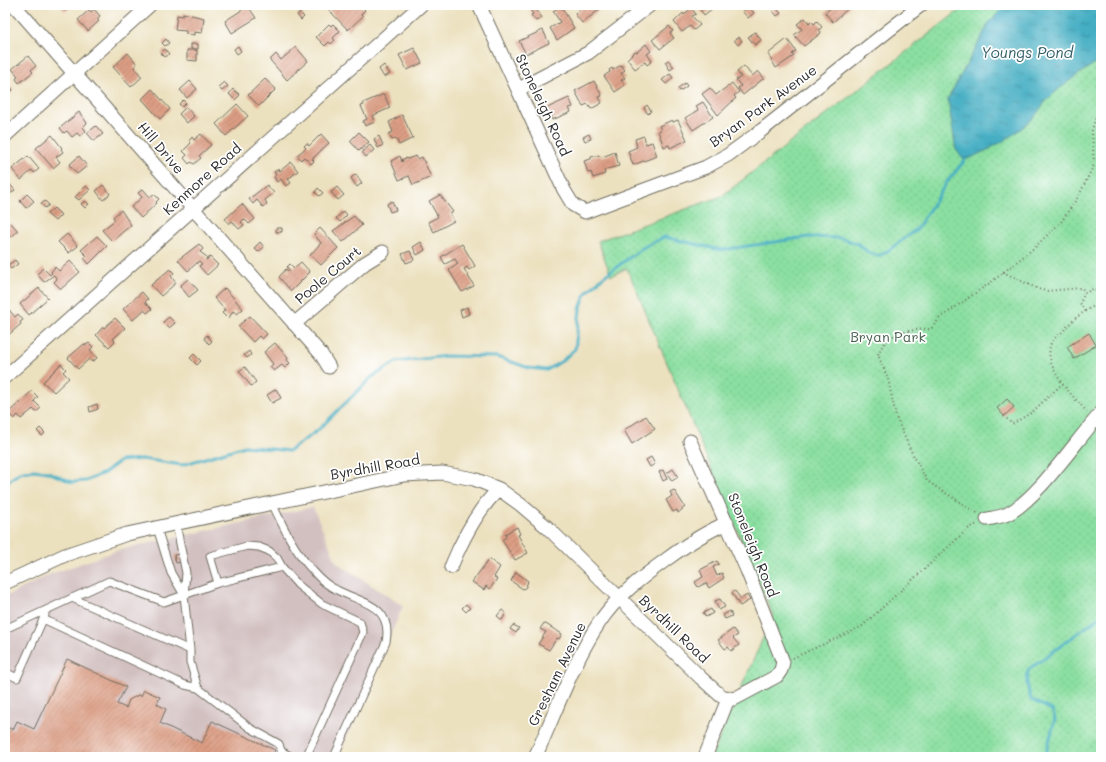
<svg xmlns="http://www.w3.org/2000/svg" width="1106" height="762" font-family="Mali,sans-serif">
<style>
.industrial{fill:#d2bfc0}
.park{fill:url(#park-dots);stroke:#5b8566}
.water{fill:url(#water-ripples);stroke:#386c77}
.lines{fill:none;stroke-linecap:round;stroke-linejoin:round}
.stream{stroke:#44aec3;stroke-width:3}
.building{fill:url(#building-hatch)}
.lane-casing{stroke:#6f6b5f;stroke-width:9}
.street-casing{stroke:#6f6b5f;stroke-width:15}
.path{stroke:#6f6b5f;stroke-width:2;stroke-dasharray:1 3;stroke-linecap:butt}
.lane{stroke:#fff;stroke-width:7}
.street{stroke:#fff;stroke-width:13}
.labels{text-anchor:middle;stroke-width:3.5;stroke-linejoin:round;paint-order:stroke}
.street-label{font-size:14px;fill:#2b2b2b;stroke:#fff}
.park-label{font-size:14px;fill:#48614e;stroke:#fff}
.water-label{font-size:15px;font-style:italic;fill:#355f68;stroke:#fff}
</style>
<defs>
<pattern id="park-dots" width="8" height="8" patternUnits="userSpaceOnUse"><rect width="8" height="8" fill="#8bdfa1"/><path d="M2 2h.1M6 6h.1" fill="none" stroke="#78c08b" stroke-width="1.8" stroke-linecap="round"/></pattern>
<pattern id="water-ripples" width="26" height="14" patternUnits="userSpaceOnUse"><rect width="26" height="14" fill="#44aec3"/><path d="M2 4q2-2 4 0t4 0M15 11q2-2 4 0t4 0" fill="none" stroke="#398e9f"/></pattern>
<pattern id="building-hatch" width="6" height="6" patternUnits="userSpaceOnUse"><rect width="6" height="6" fill="#dd9e84"/><path d="M-1 1l2-2M0 6l6-6M5 7l2-2" fill="none" stroke="#b3816c"/></pattern>
</defs>
<rect width="100%" height="100%" fill="#fff"/>
<filter id="ink" filterUnits="userSpaceOnUse"><feTurbulence type="fractalNoise" baseFrequency=".025" numOctaves="2"/><feDisplacementMap in="SourceGraphic" scale="8" xChannelSelector="R" yChannelSelector="G"/><feConvolveMatrix kernelMatrix="1 2 1 2 8 2 1 2 1" color-interpolation-filters="sRGB"/></filter>
<filter id="wash" filterUnits="userSpaceOnUse"><feTurbulence type="fractalNoise" baseFrequency=".012" numOctaves="4" result="noise"/><feDisplacementMap in="SourceGraphic" scale="16" xChannelSelector="R" yChannelSelector="G"/><feGaussianBlur stdDeviation="0.9" result="paint"/><feColorMatrix in="noise" values="0 0 0 0 0 0 0 0 0 0 0 0 0 0 0 0 0 1.4 0 .05"/><feComposite in="paint" operator="in"/></filter>
<g filter="url(#wash)">
<rect width="100%" height="100%" fill="#ece1bf"/>
<!-- industrial -->
<path class="industrial" d="M313 507 337 563 403 606 338 757H5V597L51 574 119 550Z"/>
<!-- park -->
<path class="park" d="M966 5H1101V757H711L773 615 627 268 611 276 598 241 722 196Z"/>
<!-- water -->
<path class="water" d="M1005 5H1101V59C1083 72 1062 84 1047 100 1042 105 1040 110 1036 115 1017 135 990 150 965 160L956 150 948 99 989 23Z"/>
<g class="lines">
<!-- stream -->
<path class="stream" d="M5 484 19 473 34 470 48 472 72 482 86 481 104 473 120 461 142 459 182 465 245 446 289 451 317 431 372 377 396 362 447 356 497 357 529 368 547 370 562 361 575 349 580 309 586 293 603 277 644 247 664 237 721 250 808 237 841 238 858 244 869 253 879 256 889 250 917 229 947 182 965 160
M1045 757 1055 719 1052 710 1031 700 1027 684 1028 670 1101 616"/>
</g>
<g id="blocks">
<!-- building -->
<path class="building" d="M60 5H74L65 11Z
M330 5H348L351 8 354 5H361L365 10 361 14 363 16 348 30 327 8Z
M583 5H597L600 9 582 23 575 14 584 6Z
M697 5H717L704 15Z
M834 5H848L850 7 833 22 825 13Z
M248 6 256 18 232 33 225 21Z
M534 6 542 18 536 21 531 15 533 14 529 8Z
M561 6 574 28 557 40 550 28 560 22 553 11Z
M749 7 754 13 748 18 742 11Z
M775 7 781 13 777 16 772 10Z
M691 8 696 14 692 16 700 25 694 30 690 26 682 32 674 22 683 13 684 15Z
M94 9 100 16 97 19 99 21 88 31 78 20 89 10 91 12Z
M183 13 204 18 202 33 194 32V35L186 34V31L175 30 177 15 183 16Z
M300 13 304 17 301 20 297 15Z
M805 18 809 23 811 21 814 24 817 21 822 27 819 30 821 33 804 46 794 35 802 29 797 24Z
M329 24 331 26 333 24 340 31 333 38 335 40 331 44 329 42 325 46 316 37Z
M669 26 673 31 670 33 674 38 660 49 652 40Z
M543 30 549 43 526 54 519 41Z
M755 32 761 40 755 45 748 37Z
M739 37 742 41 738 45 734 40Z
M166 39 169 43 165 46 162 43Z
M787 39 796 51 792 54 794 56 776 68 768 54Z
M191 44H198V49H191Z
M646 44 651 51 647 54 652 61 647 65 645 62 635 69 627 59 635 51 637 52Z
M238 46 241 51 237 54 234 49Z
M296 47 308 61 287 80 270 60 276 54 281 60Z
M414 48 422 63 407 70 399 55Z
M165 49 169 54 165 57 161 53Z
M187 50H197V61L187 60Z
M128 53 137 64 134 67 142 77 131 87 113 67Z
M28 56 36 66 31 70 33 72 19 83 16 79 18 76 12 69Z
M668 60 674 67 670 70 665 62Z
M384 65 390 74 384 77 379 69Z
M621 65 625 70 621 73 625 78 621 80 625 85 615 92 604 76 610 72 609 70 612 68 613 70Z
M744 66 752 76 758 71 764 78 743 95 738 88 741 86 736 80 741 77 737 72Z
M670 74 673 78 666 84 662 80Z
M265 79 276 89 259 106 248 95Z
M5 81 13 90 5 97Z
M190 81 197 89 187 98 180 90Z
M594 81 602 96 599 97 602 103 591 109 588 104 583 106 575 91Z
M224 82 228 86 222 91 218 87Z
M685 83 687 86 680 91 678 88Z
M732 83 739 92 734 96 736 98 718 115 702 94 710 88 716 95Z
M152 89 170 109 160 119 142 99Z
M233 89 240 95 235 100 229 94Z
M384 94 390 108 372 116 375 122 365 126 363 121 367 119 361 106 364 105 363 103Z
M569 98 573 107 569 108 571 112 552 120 547 108Z
M183 100 186 103 182 107 179 104Z
M703 102 713 117 693 130 685 118 698 110 696 106Z
M237 104 248 116 226 136 216 124Z
M647 105 651 111 648 114 644 108Z
M186 107 194 116 187 123 179 114Z
M79 112 87 123 83 127 86 131 80 136 77 133 72 137 67 131 64 133 60 128Z
M402 115 413 138 399 145 396 138 392 140 388 134 393 132 389 122Z
M672 120 673 122 678 120 687 140 670 148 669 145 664 147 658 131 661 130 659 126Z
M96 126 103 134 94 141 87 133Z
M359 132 369 142 359 151 350 141Z
M201 134 211 145 199 156 201 158 194 164 191 162 189 164 184 158 187 155 183 151 191 143 189 141 192 137 194 140Z
M321 134 329 143 312 159 314 161 311 164 304 157 301 160 297 155 306 148 304 146 307 143 309 146Z
M589 134 591 139 585 141 583 137Z
M52 135 62 148 61 149 63 152 56 157 60 162 53 168 36 148Z
M379 136 383 145 378 148 374 139Z
M644 136 646 144 652 142 657 156 633 165 628 151 637 147 635 139Z
M370 145 374 150 366 157 362 152Z
M615 152 619 166 607 169 604 171 605 174 593 178 591 172 588 173 584 161 591 159V157L598 155 602 157Z
M28 156 39 169 34 173 32 170 21 180 12 169Z
M79 156 87 166 77 174 69 165Z
M400 156 402 162 403 159 407 158V159L416 156 418 159 422 157 431 177 413 185 409 176 399 180 391 161Z
M291 162 298 171 288 179 291 183 286 186 281 179 277 182 274 177 276 175 274 172 278 169 280 171Z
M356 174 362 183 357 187 351 178Z
M5 179 15 190 10 194 9 192 5 195Z
M103 185 110 194 103 200 96 191Z
M267 185 274 193 265 200 267 204 263 207 257 200 253 204 249 199Z
M86 186 90 190 79 200 75 197Z
M337 187 344 195 338 200 331 192Z
M318 188 323 193 319 196 315 192Z
M143 189 150 197 154 194 159 199 156 202 157 203 141 218 131 207 142 197 138 193Z
M27 194 34 201 26 208 20 201Z
M440 195 453 212 450 214 454 221 434 232 428 222 438 217 429 201Z
M45 201 49 205 45 208 41 204Z
M85 201 89 204 85 208 81 204Z
M392 201 396 210 390 212 387 204Z
M242 204 255 219 249 224 244 219 241 222 244 225 239 229 232 221 229 224 225 219Z
M54 208 61 215 55 221 47 214Z
M121 210 131 225 112 241 102 230 115 220 113 217Z
M344 211 347 215 340 222 336 218Z
M354 216 362 225 343 242 333 231Z
M11 223 18 231 11 237 5 229Z
M276 228H282V232H276Z
M320 228 338 248 321 265 310 255 321 243 314 234Z
M67 234 78 246 69 253 58 242Z
M97 236 107 246 89 264 84 258 87 256 81 250Z
M260 242 264 247 258 252 254 248Z
M421 242 425 250 417 255 413 247Z
M199 244 203 249 200 252 207 257 206 260 210 257 218 265 207 275 199 266 202 264 199 261 188 271 178 260Z
M462 244 475 266 469 270 467 267 464 269 474 286 462 292 449 270 458 264 455 259 445 264 441 257Z
M410 251 414 260 406 263 402 254Z
M15 260 18 264 11 269 8 265Z
M70 261 80 272 61 289 54 282 57 279 54 275 44 282 37 274 43 268 50 275 52 273 51 272 55 267 59 271Z
M301 262 310 272 291 291 279 277 286 269 289 272 290 271 287 267 290 264 294 268Z
M170 269 174 273 171 276 176 283 161 296 151 285Z
M188 279 198 290 189 297 180 286Z
M39 288 48 298 29 315 20 304Z
M225 288 243 309 237 314 233 311 229 318 227 316 226 317 222 313 225 310 214 298Z
M142 292 148 299 145 302 152 309 147 313 144 310 133 320 123 309Z
M6 306 15 317 18 314 23 320 20 322 21 324 5 338Z
M467 307 469 314 462 317 460 310Z
M250 316 267 334 262 339 259 336 253 342 238 326Z
M169 317 175 323 169 328 163 322Z
M115 318 125 328 113 339 115 341 109 347 96 335 103 327 104 328Z
M1089 333 1096 345 1074 359 1067 347Z
M207 335 212 341 209 344 204 338Z
M89 343 93 347 90 350 97 358 92 362 89 359 78 369 68 358 84 344 86 345Z
M275 343 288 358 287 360 290 363 285 368 282 365 274 371 270 367 273 364 264 352Z
M249 351 251 355 247 358 244 355Z
M194 354 201 361 197 365 190 358Z
M61 364 66 369 63 372 69 378 54 392 43 382Z
M245 367 256 382 251 386 239 371Z
M276 389 281 398 272 403 267 395Z
M32 391 38 397 34 401 41 408 36 412 33 409 21 419 18 415 14 419 8 413Z
M1007 399 1014 407 1004 416 997 408Z
M97 404 98 409 90 412 89 407Z
M646 416 655 429 632 444 624 430Z
M40 428 45 433 42 436 37 431Z
M651 457 655 464 650 467 646 460Z
M673 469 678 477 672 481 667 473Z
M663 470 667 479 663 481 659 472Z
M674 490 685 507 678 513 677 510 673 512 666 500 672 496 670 492Z
M517 527 520 534 518 535 528 553 515 560 502 540 506 537 505 534Z
M179 554 181 562 176 563 174 555Z
M489 559 500 567 494 577 497 579 490 589 486 586 484 590 472 582Z
M717 561 719 564 713 567 717 576 722 573 724 578 709 588 706 583 698 587 695 582 703 577 700 570Z
M516 572 528 581 526 587 523 589 511 581Z
M735 591 741 599 747 595 750 600 740 606 732 593Z
M720 599 725 607 719 610 715 601Z
M466 604 470 608 466 612 462 608Z
M711 609 713 613 706 617 703 613Z
M502 610 506 613 502 620 497 616Z
M730 611 732 616 725 619 723 615Z
M544 623 562 634 559 639 557 638 549 650 538 644 546 632 540 629Z
M513 625 519 628 516 633 510 629Z
M733 629 738 635 733 638 739 645 731 651 728 647 725 649 718 640Z
M67 659 126 687 117 704 126 708 129 700 138 695 141 696 144 690 160 697 157 704 166 709 160 723 202 743 212 721 275 750 272 757H5V726L13 730 17 721 34 729Z"/>
</g>
</g>
<g filter="url(#ink)">
<use href="#blocks" fill-opacity="0" stroke="#6f6b5f" stroke-width="1"/>
<g class="lines">
<defs>
<path id="lane" d="M272 503C283 527 295 552 313 571 320 579 328 586 337 590 362 603 393 605 386 642L334 757
M176 524 186 573 184 595
M157 528 171 573 184 595
M218 583 282 567
M184 595 218 583 210 556 247 546 259 547 269 551 277 558 282 567 298 585 322 604 360 622 363 632 361 637 306 757
M43 619 185 685 198 688 190 662V650
M5 629C40 613 74 597 109 581L164 602 184 595 190 650 72 598
M5 672 17 678 45 615
M198 688 250 728 279 744 281 751 292 757"/>
<path id="street" d="M14 5 321 354 329 367
M479 5 564 190 573 205 585 212 706 167 728 155 762 130 921 5
M519 89 588 53 650 5
M5 136 150 5
M294 324 365 263 383 252
M5 377 421 5
M987 519C992 518 999 517 1005 515 1035 503 1077 439 1101 413
M451 567C462 540 477 510 499 489
M5 583 65 555 127 534 404 475 442 473 474 479 499 489 521 505 548 528 701 678 721 696 734 699 777 676 781 670 783 662 747 570 690 441
M535 757C556 712 572 664 599 623 616 597 642 577 667 559 686 545 705 532 727 523
M705 757 728 699"/>
</defs>
<!-- lane casing -->
<use href="#lane" class="lane-casing"/>
<!-- street casing -->
<use href="#street" class="street-casing"/>
<!-- path -->
<path class="path" d="M1003 272 1038 289 1046 291 1082 288 1085 293
M1085 311 1080 303 1085 293 1093 289 1101 294
M1087 412C1073 396 1042 367 1051 343 1054 337 1060 335 1064 330 1074 318 1086 309 1101 303
M1004 416 1012 424 1031 413 1062 384
M977 513 927 481 910 449 896 417 888 379 878 355C886 331 909 330 931 329L940 318 994 280 1034 248 1061 222 1078 197 1094 165 1092 130 1101 100
M793 658 861 627 968 529 977 524"/>
<!-- lane -->
<use href="#lane" class="lane"/>
<!-- street -->
<use href="#street" class="street"/>
</g>
</g>
<g class="labels">
<!-- street labels -->
<g class="street-label">
<text transform="translate(543 105) rotate(65)" y="5">Stoneleigh Road</text>
<text transform="translate(763 106) rotate(-36)" y="5">Bryan Park Avenue</text>
<text transform="translate(161 148) rotate(50)" y="5">Hill Drive</text>
<text transform="translate(202 179) rotate(-42)" y="5">Kenmore Road</text>
<text transform="translate(328 275) rotate(-40)" y="5">Poole Court</text>
<text transform="translate(375 467) rotate(-10)" y="5">Byrdhill Road</text>
<text transform="translate(753 545) rotate(68)" y="5">Stoneleigh Road</text>
<text transform="translate(674 629) rotate(44)" y="5">Byrdhill Road</text>
<text transform="translate(557 674) rotate(-64)" y="5">Gresham Avenue</text>
</g>
<!-- park labels -->
<g class="park-label">
<text x="888" y="342">Bryan Park</text>
</g>
<!-- water labels -->
<g class="water-label">
<text x="1027" y="58">Youngs Pond</text>
</g>
</g>
<!-- margin -->
<rect width="1106" height="762" fill="none" stroke="#fff" stroke-width="20"/>
</svg>
